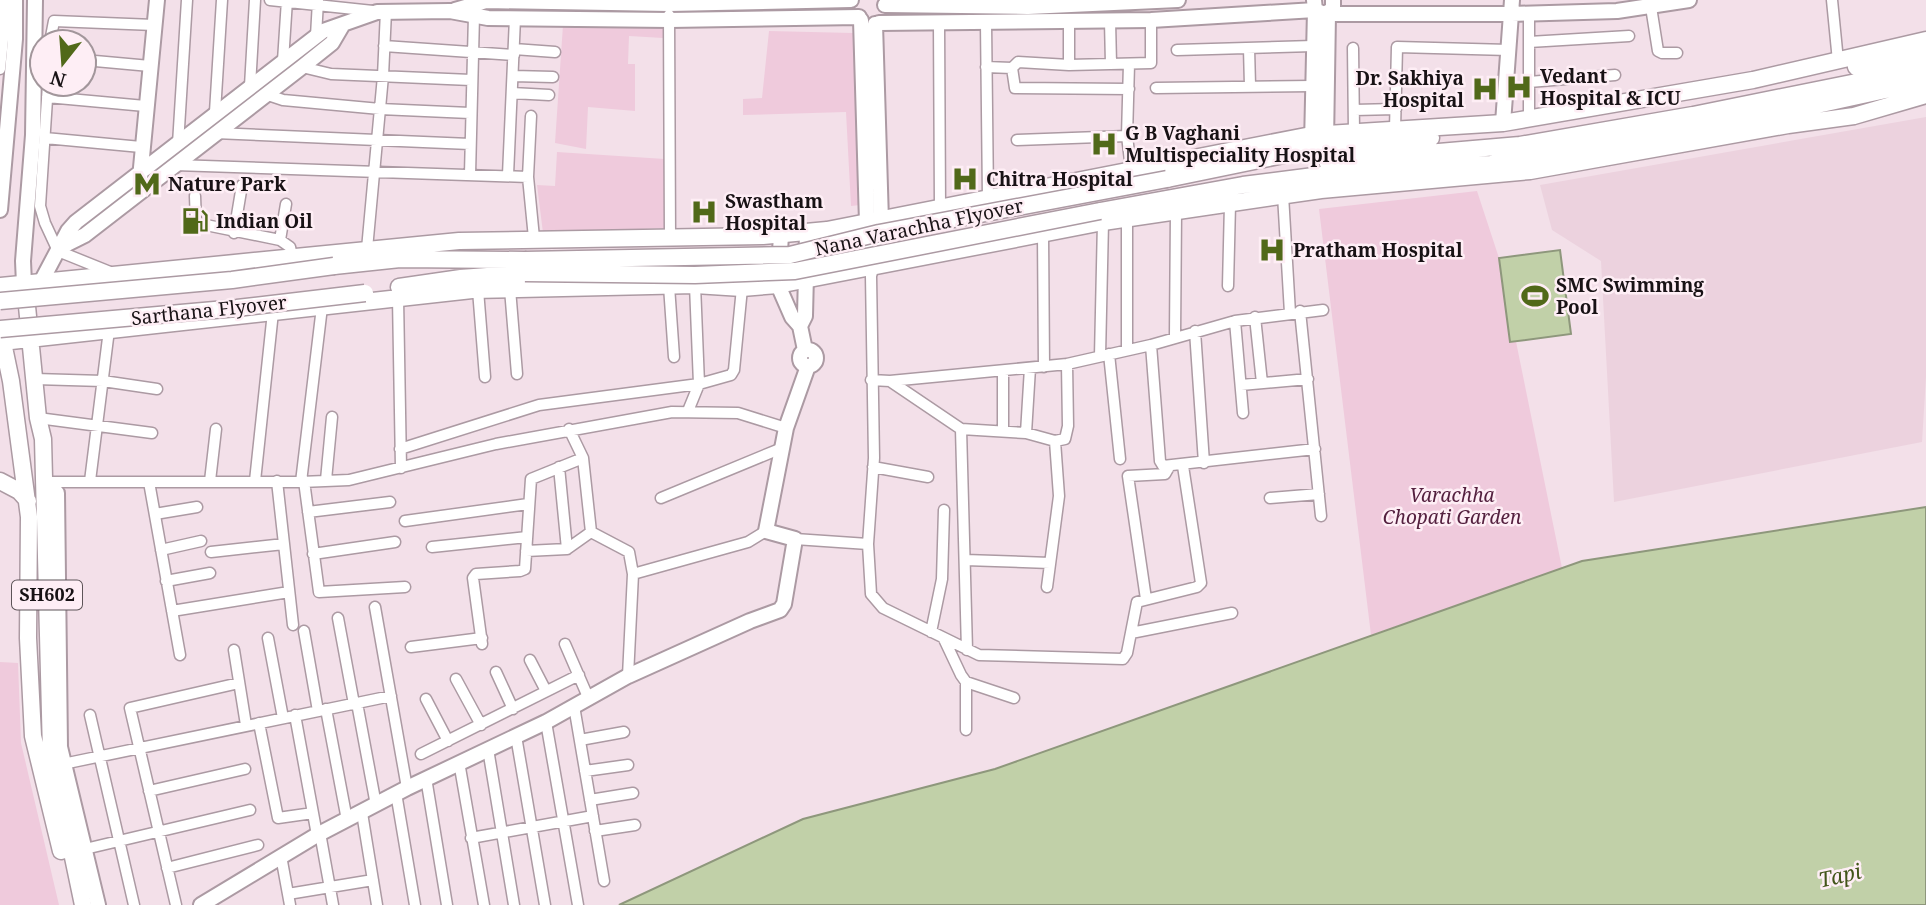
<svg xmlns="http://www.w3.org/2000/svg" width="1926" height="905" font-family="'Noto Serif',serif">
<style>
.built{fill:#ecd2de}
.green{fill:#efcadc}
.water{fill:#c1d0a8;stroke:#8e977c;stroke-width:2}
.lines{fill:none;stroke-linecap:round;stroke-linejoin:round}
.street-casing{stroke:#ac9aa3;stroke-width:13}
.secondary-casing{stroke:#ac9aa3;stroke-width:18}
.primary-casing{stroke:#ac9aa3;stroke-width:19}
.street{stroke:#fff;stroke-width:10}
.secondary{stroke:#fff;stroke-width:14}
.primary{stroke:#fff;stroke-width:16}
.primary-bridge-casing{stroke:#ac9aa3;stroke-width:19;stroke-linecap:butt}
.primary-bridge{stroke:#fff;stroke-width:16}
.labels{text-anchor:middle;stroke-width:5;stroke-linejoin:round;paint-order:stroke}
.shield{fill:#feeef5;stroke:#5d5458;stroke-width:2}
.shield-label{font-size:18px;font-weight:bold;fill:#181215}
.poi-label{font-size:19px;font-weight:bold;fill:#181215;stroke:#feeef5;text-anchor:start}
.street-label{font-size:19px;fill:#181215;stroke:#feeef5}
.park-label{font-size:19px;font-style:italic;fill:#54203f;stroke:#feeef5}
.water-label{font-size:21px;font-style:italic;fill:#425519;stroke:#feeef5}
</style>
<rect width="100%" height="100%" fill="#f3e0e9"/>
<!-- built -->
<path class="built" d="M1926 117V377L1922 442 1614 502 1601 261 1552 230 1540 185Z"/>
<!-- green -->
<path class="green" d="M563 25 663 27V38L629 36 628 64H635V111L588 107 586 149 555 143Z
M769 31 853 33 860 205 851 206 846 112 743 115V99L762 98Z
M557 152 665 159 664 228 543 233 537 185 555 186Z
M1477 191 1499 258 1562 568 1371 635 1319 209Z
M0 662 18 663 21 743 59 905H0Z"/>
<!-- water -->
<path class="water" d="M1560 250 1571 334 1510 342 1499 258Z
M1926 507V905H619L803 819 995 769 1582 561Z"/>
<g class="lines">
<defs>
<path id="street" d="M270 0 373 11
M1832 0 1838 61
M1651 7 1658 51 1662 53H1677
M669 15 670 238
M1110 21 1111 64
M1069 22V65
M939 23 940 209
M986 23 988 199
M316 36 318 1
M50 42 54 21 154 25
M1529 42 1629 36
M384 46 514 55
M1249 48 1250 86
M1353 48 1354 132
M514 49 555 52
M1177 50 1313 46
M84 60 150 66
M283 61 287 0
M1129 64 1127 136 1131 169
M302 67 331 74 471 80
M986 67 1012 68 1015 88 1129 89
M1012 68 1018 62 1069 65 1151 63V20
M0 69 3 40V0
M513 76 553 77
M1529 82 1615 75
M48 84 40 206 45 223 58 251 110 272
M250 86 255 0
M1156 88 1312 86
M512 93 549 95
M265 94 283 100 380 109 470 113
M47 97 145 106
M1354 110 1396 109
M215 112 222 0
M531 116 528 177 534 238
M1529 119V13
M1395 129 1397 47 1509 50
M215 133 470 144
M45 138 141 147
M1017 140 1127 136
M178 144 187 0
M175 165 528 177
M470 174 474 15
M508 175 515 18
M1283 195 1290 313
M195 196 196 223 280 240 290 247 292 256
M1127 214V350
M234 233 242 185
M1043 234 1044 367
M280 240 286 204
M367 249 383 76 386 11
M874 265 871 276 874 458 868 544 871 594 883 608 979 655 1123 659 1127 653 1137 602 1197 587 1201 583 1183 466
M669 286 674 357
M1228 286 1230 204
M510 289 517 374
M478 290 485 377
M398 298 401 468
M1300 311 1321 516
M1255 317 1262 383
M1235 321 1243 413
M1195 331 1204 463
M1175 337 1176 212
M1151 345 1160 461 1163 466 1315 449
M1109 354 1120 459
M1100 356 1103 222
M1003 372V431
M35 379 103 381 157 389
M871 380 890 381 1067 364 1151 345 1235 321 1323 310
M890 381 961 429 1026 433 1055 441 1059 496 1047 587
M1241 385 1308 379
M688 411 699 384 695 285
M38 418 152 433
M569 429 583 458 591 532 629 552 633 574 628 676
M961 429 967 650
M1026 433 1030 368
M1055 441 1065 439 1068 426 1067 364
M400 449 539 405 699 384 731 375 734 370 742 288
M559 467 567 549
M873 467 928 477
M326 480 332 417
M90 481 109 330
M210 481 216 429
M255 481 273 312
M277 481 293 625
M304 481 319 592 405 587
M45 482H301L349 480 496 444 672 412 738 413 786 428
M149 482 180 655
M301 482 322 307
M661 498 782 448
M1270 498 1319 494
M308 512 390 502
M155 514 197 507
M405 521 528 504
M795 539 868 544
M432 547 527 537
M161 550 201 541
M526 551 567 549 591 532
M211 552 284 544
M313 554 395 542
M965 560 1050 563
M633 574 748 542 766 531
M166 581 210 573
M1146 599 1128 476 1165 474 1169 467
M375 607 407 788
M172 611 289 592
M338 618 354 704
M304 631 318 711
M931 632 942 579 944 510
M1131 633 1232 613
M268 638 283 718
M944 639 961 675 966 682 1014 698
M482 644 473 578 476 574 520 571 525 569 531 479 583 458
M565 644 588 697
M411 647 482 638
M234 650 246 725
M530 660 546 691
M496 672 513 709
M456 679 481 725
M426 699 448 741
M357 703 376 805
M574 706 604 881
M326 709 347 820
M90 715 134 905
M295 715 317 835
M546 722 578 905
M259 723 278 818 313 813
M966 730V682
M516 736 545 905
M580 740 624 732
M488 749 514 905
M421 754 579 675
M459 762 484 905
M63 764 391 696
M585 771 628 765
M426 778 447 905
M149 791 245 769
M396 793 415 905
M590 800 633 793
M362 813 377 905
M595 831 635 825
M320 833 333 905
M471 838 593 816
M85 849 250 810
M281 856 290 905
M167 868 258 845
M288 894 373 880
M176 905 130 708 239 683"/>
<path id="secondary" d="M1314 0 1315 10 1324 14 1333 9V0
M885 5 1028 7 1178 0
M455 10 486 1 669 4 851 0
M861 20 867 223 864 266
M879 23 1151 20 1315 10 1312 144
M1503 123 1512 0
M1326 143 1328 14H1512L1617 11 1689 0
M140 178 157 0
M0 210 15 39V0
M781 235 778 285 792 317 800 326 805 350
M59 248 85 235 302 67 332 43 342 26
M874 264 881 221 875 24
M41 282 68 231 76 222 323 31 377 12 450 11 488 18 670 20 859 17
M24 284 23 261 33 135 35 0
M800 326 805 316 807 232
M800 358a8 8 0 1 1 16 0a8 8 0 1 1-16 0Z
M45 488 54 490 57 493 60 747 98 905
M201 905 317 835 407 788 546 722 628 676 750 621 780 610 784 604 795 539 766 531 786 428 808 366"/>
<path id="primary" d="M1856 67 1926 53
M1328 164 1369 158 1520 145 1693 115 1926 68
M1167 179 1312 149 1431 138
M1100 211 1243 185 1345 172 1491 164 1785 112 1926 81
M334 266 400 259 525 260
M0 286 459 241 763 236 827 230 1311 135 1503 123 1753 80 1926 40
M25 286 38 418 43 439 51 752 83 905
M399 287 461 278 525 273
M1 333 11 381 29 517 28 638 33 736 61 851
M2 342 472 290 695 285 742 288 778 285 1103 222 1321 190 1530 171 1788 125 1854 116 1926 95
M0 481 19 491 28 501"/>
</defs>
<!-- street casing -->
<use href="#street" class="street-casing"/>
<!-- secondary casing -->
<use href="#secondary" class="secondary-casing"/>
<!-- primary casing -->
<use href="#primary" class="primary-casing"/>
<!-- street -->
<use href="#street" class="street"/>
<!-- secondary -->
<use href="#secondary" class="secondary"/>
<!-- primary -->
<use href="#primary" class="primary"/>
<defs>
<path id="primary-bridge" d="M525 260 790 255 879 233 1167 179
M525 273 695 275 795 271 1100 211
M0 301 232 280 334 266
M0 329 237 308 365 293"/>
</defs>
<!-- primary-bridge casing -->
<use href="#primary-bridge" class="primary-bridge-casing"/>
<!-- primary-bridge -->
<use href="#primary-bridge" class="primary-bridge"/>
</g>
<!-- icons -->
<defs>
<symbol id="hospital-bare" viewBox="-9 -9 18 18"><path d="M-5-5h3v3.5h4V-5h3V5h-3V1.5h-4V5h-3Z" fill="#516919" stroke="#feeef5" stroke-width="2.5" paint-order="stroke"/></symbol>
<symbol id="metro-bare" viewBox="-9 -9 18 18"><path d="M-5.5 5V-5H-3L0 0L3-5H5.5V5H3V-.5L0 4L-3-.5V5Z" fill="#516919" stroke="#feeef5" stroke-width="2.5" paint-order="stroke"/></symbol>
<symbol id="fuel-bare" viewBox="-9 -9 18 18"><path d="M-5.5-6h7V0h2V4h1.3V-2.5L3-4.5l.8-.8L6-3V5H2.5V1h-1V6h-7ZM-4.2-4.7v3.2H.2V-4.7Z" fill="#516919" stroke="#feeef5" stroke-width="2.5" paint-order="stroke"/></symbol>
<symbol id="stadium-bare" viewBox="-9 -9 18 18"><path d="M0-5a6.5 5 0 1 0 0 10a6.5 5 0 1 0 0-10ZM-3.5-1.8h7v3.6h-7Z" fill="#516919" stroke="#feeef5" stroke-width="2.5" paint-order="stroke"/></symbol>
</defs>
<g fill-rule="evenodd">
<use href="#hospital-bare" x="1500" y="68" width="38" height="38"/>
<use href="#hospital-bare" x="1466" y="70" width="38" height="38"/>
<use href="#hospital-bare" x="1085" y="125" width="38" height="38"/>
<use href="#hospital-bare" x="946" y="160" width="38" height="38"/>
<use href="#metro-bare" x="128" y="165" width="38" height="38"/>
<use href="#hospital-bare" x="685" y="193" width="38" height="38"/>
<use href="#fuel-bare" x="176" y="202" width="38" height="38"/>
<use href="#hospital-bare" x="1253" y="231" width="38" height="38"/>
<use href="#stadium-bare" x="1516" y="277" width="38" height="38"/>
</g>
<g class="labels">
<!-- shield labels -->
<rect class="shield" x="12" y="580.5" width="70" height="29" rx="5"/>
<g class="shield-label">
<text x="47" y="601">SH602</text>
</g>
<!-- poi labels -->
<g class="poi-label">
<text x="1540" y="83">Vedant<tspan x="1540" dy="22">Hospital &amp; ICU</tspan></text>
<text x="1464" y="85" text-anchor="end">Dr. Sakhiya<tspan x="1464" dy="22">Hospital</tspan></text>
<text x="1125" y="140">G B Vaghani<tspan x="1125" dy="22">Multispeciality Hospital</tspan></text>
<text x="986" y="186">Chitra Hospital</text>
<text x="168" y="191">Nature Park</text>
<text x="725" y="208">Swastham<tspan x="725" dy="22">Hospital</tspan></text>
<text x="216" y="228">Indian Oil</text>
<text x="1293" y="257">Pratham Hospital</text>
<text x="1556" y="292">SMC Swimming<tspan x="1556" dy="22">Pool</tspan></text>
</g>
<!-- street labels -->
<g class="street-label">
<text transform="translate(919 227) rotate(-12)" y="7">Nana Varachha Flyover</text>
<text transform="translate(209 310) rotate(-6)" y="7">Sarthana Flyover</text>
</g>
<!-- park labels -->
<g class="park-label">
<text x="1452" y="502">Varachha<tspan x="1452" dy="22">Chopati Garden</tspan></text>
</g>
<!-- water labels -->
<g class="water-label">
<text transform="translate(1840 876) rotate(-13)" y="7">Tapi</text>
</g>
</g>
<!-- north arrow -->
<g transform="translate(63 63) rotate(197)"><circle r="33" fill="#feeef5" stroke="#a2969b" stroke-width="2"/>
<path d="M0-5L12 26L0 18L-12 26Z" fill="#516919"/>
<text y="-10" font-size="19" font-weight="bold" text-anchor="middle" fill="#181215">N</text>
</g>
</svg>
